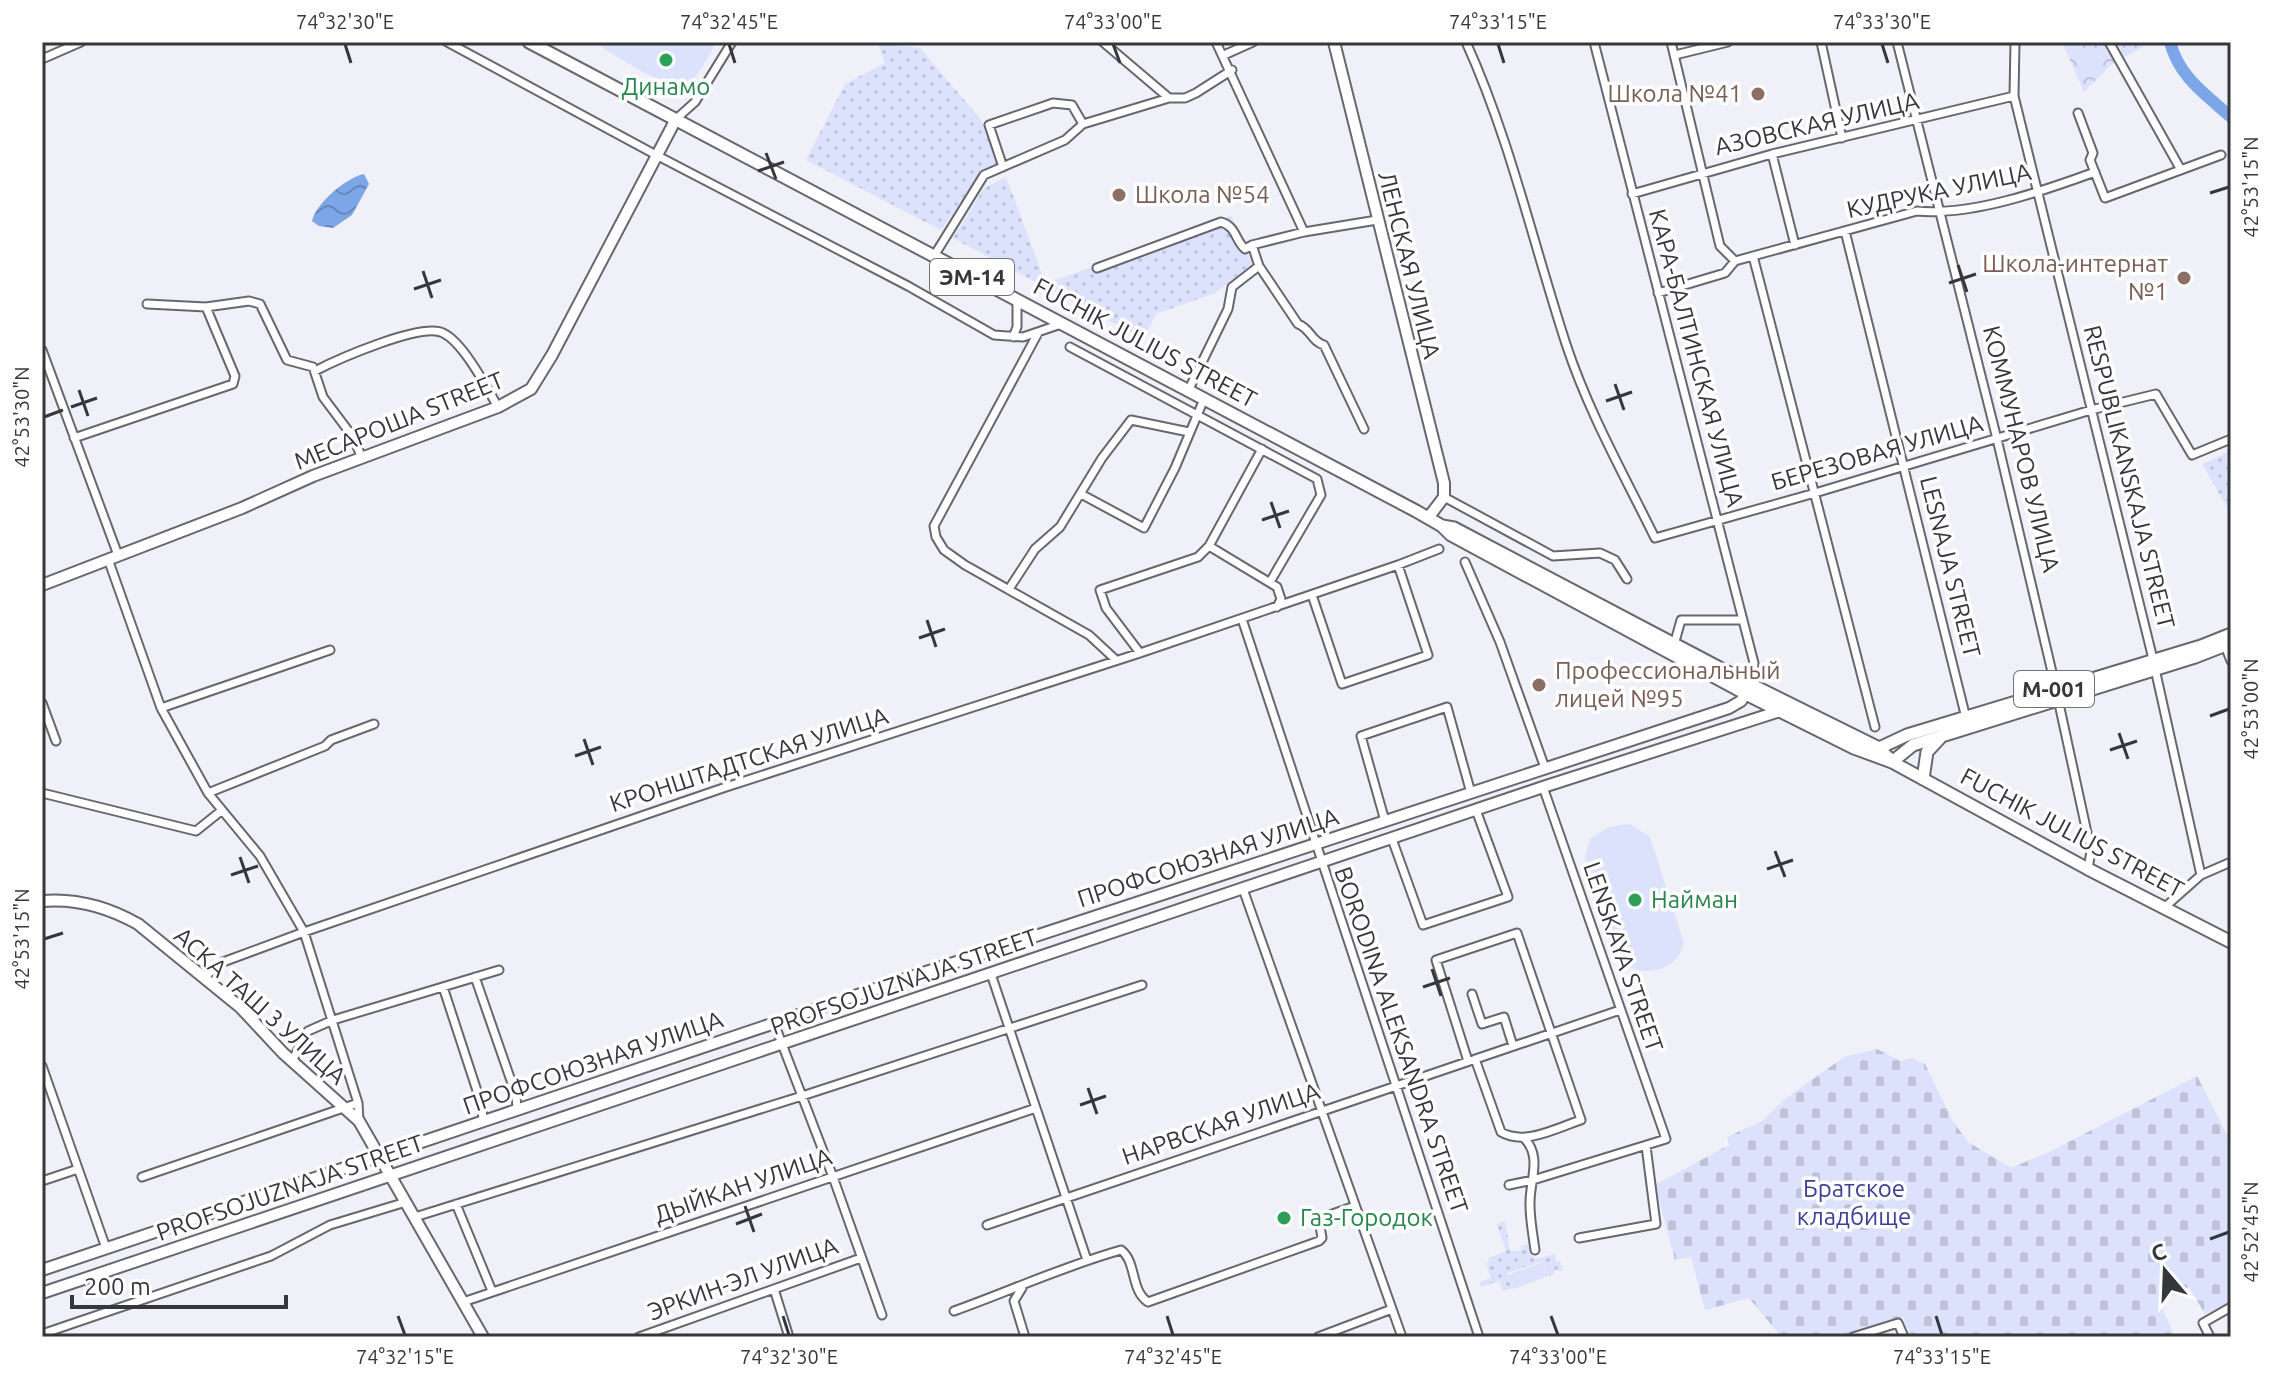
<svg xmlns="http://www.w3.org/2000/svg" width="2273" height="1379" font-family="Ubuntu,sans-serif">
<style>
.green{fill:url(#green-dots)}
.forest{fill:url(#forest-crowns)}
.cemetery{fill:url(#cemetery-stones)}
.pitch{fill:#dce1fc}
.water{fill:url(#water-waves)}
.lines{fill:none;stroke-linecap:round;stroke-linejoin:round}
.river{stroke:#7ca6e8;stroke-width:12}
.street-casing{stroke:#67686f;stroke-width:11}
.secondary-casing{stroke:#67686f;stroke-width:14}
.primary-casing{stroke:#67686f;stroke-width:15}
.street{stroke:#fff;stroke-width:7}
.secondary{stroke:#fff;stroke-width:10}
.primary{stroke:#fff;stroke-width:11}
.ticks{fill:none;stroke:#36373a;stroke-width:3}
.leisure-dot{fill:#2e9e5b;stroke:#fefefe;stroke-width:3}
.education-dot{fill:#8d6e63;stroke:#fefefe;stroke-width:3}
.labels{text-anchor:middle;stroke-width:7;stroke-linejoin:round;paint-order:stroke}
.shield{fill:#fefefe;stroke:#727375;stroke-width:2}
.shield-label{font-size:22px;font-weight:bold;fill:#36373a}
.leisure-label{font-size:24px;fill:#27864d;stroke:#fefefe;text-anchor:start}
.education-label{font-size:24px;fill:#785e54;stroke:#fefefe;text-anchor:end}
.street-label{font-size:24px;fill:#36373a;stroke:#fefefe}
.park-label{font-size:24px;fill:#3d3f95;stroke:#fefefe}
.neatline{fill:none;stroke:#36373a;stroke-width:3}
.ticks-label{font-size:20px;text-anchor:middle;fill:#36373a}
</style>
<defs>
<pattern id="green-dots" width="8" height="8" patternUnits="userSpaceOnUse" patternTransform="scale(2)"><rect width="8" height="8" fill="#dce1fc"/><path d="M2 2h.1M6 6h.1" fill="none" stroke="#bdc2d9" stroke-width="1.8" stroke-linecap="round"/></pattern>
<pattern id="forest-crowns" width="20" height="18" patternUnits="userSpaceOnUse" patternTransform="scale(2)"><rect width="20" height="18" fill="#dce1fc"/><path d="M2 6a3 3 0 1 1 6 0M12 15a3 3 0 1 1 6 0" fill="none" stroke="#bdc2d9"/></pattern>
<pattern id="cemetery-stones" width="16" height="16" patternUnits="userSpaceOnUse" patternTransform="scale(2)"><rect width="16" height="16" fill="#dce1fc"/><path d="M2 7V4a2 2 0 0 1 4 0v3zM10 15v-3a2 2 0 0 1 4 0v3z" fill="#bdc2d9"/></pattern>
<pattern id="water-waves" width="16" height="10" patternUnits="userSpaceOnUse" patternTransform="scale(2)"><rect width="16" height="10" fill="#7ca6e8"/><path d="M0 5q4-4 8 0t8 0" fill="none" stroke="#6688bd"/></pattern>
</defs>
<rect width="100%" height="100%" fill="#eff0f8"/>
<!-- green -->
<path class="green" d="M878 43 920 48 982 121 998 165 981 172 941 230 806 160 845 84 885 63Z
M1006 177 1045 282 1043 286 953 238 984 188Z
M1231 216 1252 264 1215 293 1156 314 1143 339 1046 287 1048 283Z
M2231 451V514L2202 464Z
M1505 1221 1510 1251H1521V1246L1528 1244 1535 1259 1555 1254 1556 1262 1560 1261 1563 1271 1555 1270 1553 1275 1549 1276 1543 1261 1507 1273 1512 1288 1503 1291 1499 1281 1481 1287 1480 1282 1491 1278 1486 1263 1489 1262 1488 1258 1506 1251 1497 1224Z"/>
<!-- forest -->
<path class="forest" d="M2062 42H2151L2111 65 2084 92Z"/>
<!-- cemetery -->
<path class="cemetery" d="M1877 1049 1901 1061 1911 1058 1925 1064 1952 1120 1968 1142 2011 1168 2049 1152 2197 1076 2231 1143V1303L2205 1314 2189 1287 2159 1301 2175 1337H1911L1903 1317 1836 1337H1782L1749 1298 1705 1310 1691 1257 1675 1260 1655 1185 1729 1145 1727 1137 1762 1121 1784 1100 1844 1057Z"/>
<!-- pitch -->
<path class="pitch" d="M593 42H716C709 55 700 77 686 83 665 91 613 53 593 42Z
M1630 824 1650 837 1684 943C1682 948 1679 957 1675 960 1660 975 1637 972 1620 964L1585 858 1590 839 1609 827Z
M1543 1262 1548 1276 1513 1289 1508 1275Z"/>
<!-- water -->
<path class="water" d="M364 174 369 184 352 215 333 228 319 226 312 221C315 204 347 177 364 174Z"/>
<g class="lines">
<!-- river -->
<path class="river" d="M2170 42C2179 77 2205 94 2231 117"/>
<defs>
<path id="street" d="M447 42 658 156 908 286 994 335 1023 337 1061 324
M1103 42 1169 98H1185L1196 93 1232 70
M1216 42 1304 232
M1466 42C1510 139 1533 243 1566 344 1588 411 1624 475 1655 538L1815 493 2091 410 2156 394 2192 455 2231 439
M1594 42 1754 663 1752 685
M1671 42 1720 246 1735 261
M1821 42 1842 138
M1897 42 1997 439 2056 689
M2015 42 2014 96 2151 651 2201 875 2165 907
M2109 42 2181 170
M1224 55 1253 42
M1675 55 1728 42
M42 59 81 42
M2078 113 2093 153 2090 160 2105 198 2221 155
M676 119 695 102 732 42
M1772 154 1795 245
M1003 167 989 125 1053 103 1072 105 1083 124
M1632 194 1772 154 2014 96
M1845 231 1966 718
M934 256 984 175 1065 140 1083 124 1169 98
M1753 256 1875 727
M1097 268 1221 222C1236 226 1235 240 1245 249L1252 245
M1658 293 1725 273 1735 261 1917 211C1972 216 2043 191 2095 172
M147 304 206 307 249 301 260 304 287 360 313 367 323 397 353 437 362 458
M1038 333 934 526 936 537 944 550 965 565 1089 635 1116 660
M1013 337 1017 327V300
M1070 347 1317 479 1321 495 1270 582
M42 350 118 555
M315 371C338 359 422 322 443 333 463 342 487 388 498 407
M1188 391 1228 309 1232 287 1259 266
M1364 429 1324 345C1312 342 1310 328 1298 324L1259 266 1252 245 1304 232 1377 220
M74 438 233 384 235 376 206 307
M1081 494 1144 528 1175 468 1204 399
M1444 497 1553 556 1600 553 1615 560 1627 579
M1209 546 1277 587 1281 599 1277 607
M108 559 161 708 208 793 260 856 304 932 358 1103 359 1121
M1465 562 1500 642 1545 768
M1009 589 1035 549 1060 527 1102 458 1131 420 1189 432
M1312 595 1342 684 1428 655 1398 565
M1242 619 1479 1337
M1674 645 1681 620H1743
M2225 646 2231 661
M1140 653 1106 608 1100 590 1198 557 1209 546 1262 449
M2058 699 2091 851 2088 869
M42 703 56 741
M161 708 330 650
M42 793 196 831 221 811
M208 793 325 746 331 740 374 724
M1385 821 1361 736 1447 707 1471 793
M1392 839 1423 925 1508 897 1476 810
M2201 875 2231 862
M1243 889 1402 1337
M991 974 1087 1260
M204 977 223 962 304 932 726 787 1140 653 1398 565 1439 549
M475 977 516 1095 517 1109
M443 987 482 1106 483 1121
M1472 994 1482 1024 1504 1017 1513 1046
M774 1023 833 1177 882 1315
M292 1061 308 1031 333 1020 499 970
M1468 1061 1436 960 1517 933 1581 1120C1556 1128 1525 1146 1501 1132L1475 1059
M42 1066 106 1248
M1524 1138C1543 1157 1529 1182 1530 1205 1530 1220 1533 1235 1535 1250
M142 1177 358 1103
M42 1181 78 1169
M1509 1185 1533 1180 1666 1139 1543 787
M456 1204 492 1291
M415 1217 802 1096 1142 985
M987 1225 1620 1010
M1579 1238 1656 1224 1646 1146
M1022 1288 1014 1301 1025 1337
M774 1289 789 1337
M463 1302 1036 1108
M954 1311C1010 1291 1064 1266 1121 1250 1137 1262 1130 1290 1148 1302L1319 1241 1322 1238 1319 1220 1321 1218 1355 1206
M42 1334 271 1256 330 1225 406 1202
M639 1337 861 1258
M1318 1337 1392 1309
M1853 1337 1898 1323 1904 1337
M2210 1337 2203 1323 2231 1307"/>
<path id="secondary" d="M1334 42 1444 483V497L1428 518
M42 585 242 508 313 476 498 407 531 389 552 355 676 119
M42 901C76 898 108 907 138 924L240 1007 283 1053 359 1121 483 1337
M42 1270 917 975 1729 708 1741 701 1750 687
M42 1293 1543 787 1780 711"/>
<path id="primary" d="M529 42 1416 511 1442 526 1451 535 1746 694 1854 748 1892 762 2088 869 2231 942
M1442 526 1454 528 1752 685 1877 747 1889 758
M1875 750 1907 735 2201 646 2231 634
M1892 762 1913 745 2195 657 2231 643
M1923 779 1927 752 1940 738"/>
</defs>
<!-- street casing -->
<use href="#street" class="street-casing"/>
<!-- secondary casing -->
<use href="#secondary" class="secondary-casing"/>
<!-- primary casing -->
<use href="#primary" class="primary-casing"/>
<!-- street -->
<use href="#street" class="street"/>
<!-- secondary -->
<use href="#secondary" class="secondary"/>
<!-- primary -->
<use href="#primary" class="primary"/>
</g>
<!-- ticks -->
<path class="ticks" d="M345 44 351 63M729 44 735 63M1113 44 1120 63M1498 44 1504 63M1882 44 1888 63M766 153 776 179M758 171 784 162M2210 193 2229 187M1958 265 1967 292M423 271 432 298M1949 283 1976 274M414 289 441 280M1615 384 1624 410M79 390 88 416M1606 401 1632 392M71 407 97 398M44 417 63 410M1271 502 1280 528M1262 520 1289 511M927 620 936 647M919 638 945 629M2210 716 2229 709M2119 733 2128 759M584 739 593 765M2110 750 2137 741M575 756 601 747M1775 851 1785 877M240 857 249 883M1767 869 1793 860M231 875 258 866M44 939 63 933M1432 969 1441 996M1423 987 1450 978M1088 1088 1097 1114M1080 1105 1106 1096M745 1206 754 1232M736 1224 762 1214M2210 1239 2229 1232M398 1316 405 1335M783 1316 789 1335M1167 1316 1173 1335M1551 1316 1558 1335M1936 1316 1942 1335"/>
<!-- markers -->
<g class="leisure-dot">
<circle cx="666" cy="60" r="8"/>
<circle cx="1635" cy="900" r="8"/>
<circle cx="1284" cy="1218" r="8"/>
</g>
<g class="education-dot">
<circle cx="1758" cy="94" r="8"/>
<circle cx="1119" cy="195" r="8"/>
<circle cx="2184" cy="278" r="8"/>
<circle cx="1539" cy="685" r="8"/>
</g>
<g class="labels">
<!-- shield labels -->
<g class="shield">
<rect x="930" y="259" width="84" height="36" rx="6"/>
<rect x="2014" y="671" width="80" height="36" rx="6"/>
</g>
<g class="shield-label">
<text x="972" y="285">ЭМ-14</text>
<text x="2054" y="697">М-001</text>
</g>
<!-- leisure labels -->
<g class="leisure-label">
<text x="666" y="95" text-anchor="middle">Динамо</text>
<text x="1651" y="908">Найман</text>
<text x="1300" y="1226">Газ-Городок</text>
</g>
<!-- education labels -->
<g class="education-label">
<text x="1742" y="102">Школа №41</text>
<text x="1135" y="203" text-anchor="start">Школа №54</text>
<text x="2168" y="272">Школа-интернат<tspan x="2168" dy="28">№1</tspan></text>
<text x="1555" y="679" text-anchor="start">Профессиональный<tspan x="1555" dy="28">лицей №95</tspan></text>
</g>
<!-- street labels -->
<g class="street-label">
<text transform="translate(1817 124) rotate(-13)" y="8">АЗОВСКАЯ УЛИЦА</text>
<text transform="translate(1939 191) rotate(-12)" y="8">КУДРУКА УЛИЦА</text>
<text transform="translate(1409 265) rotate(76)" y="8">ЛЕНСКАЯ УЛИЦА</text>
<text transform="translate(1145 343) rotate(28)" y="8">FUCHIK JULIUS STREET</text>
<text transform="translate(1696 358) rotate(75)" y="8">КАРА-БАЛТИНСКАЯ УЛИЦА</text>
<text transform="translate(399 421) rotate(-22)" y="8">МЕСАРОША STREET</text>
<text transform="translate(2021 449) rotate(76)" y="8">КОММУНАРОВ УЛИЦА</text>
<text transform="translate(1877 453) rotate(-16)" y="8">БЕРЕЗОВАЯ УЛИЦА</text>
<text transform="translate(2129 477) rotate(76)" y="8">RESPUBLIKANSKAJA STREET</text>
<text transform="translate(1950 567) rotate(76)" y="8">LESNAJA STREET</text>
<text transform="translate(749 760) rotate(-18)" y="8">КРОНШТАДТСКАЯ УЛИЦА</text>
<text transform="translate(2072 833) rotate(28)" y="8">FUCHIK JULIUS STREET</text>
<text transform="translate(1208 858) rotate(-18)" y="8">ПРОФСОЮЗНАЯ УЛИЦА</text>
<text transform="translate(1623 957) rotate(71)" y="8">LENSKAYA STREET</text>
<text transform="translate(904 982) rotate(-19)" y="8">PROFSOJUZNAJA STREET</text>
<text transform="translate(260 1006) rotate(42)" y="8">АСКА ТАШ 3 УЛИЦА</text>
<text transform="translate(1401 1040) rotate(71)" y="8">BORODINA ALEKSANDRA STREET</text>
<text transform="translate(593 1063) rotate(-19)" y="8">ПРОФСОЮЗНАЯ УЛИЦА</text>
<text transform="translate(1221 1124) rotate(-19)" y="8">НАРВСКАЯ УЛИЦА</text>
<text transform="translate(743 1186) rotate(-19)" y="8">ДЫЙКАН УЛИЦА</text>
<text transform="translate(290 1188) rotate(-19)" y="8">PROFSOJUZNAJA STREET</text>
<text transform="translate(743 1279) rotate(-20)" y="8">ЭРКИН-ЭЛ УЛИЦА</text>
</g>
<!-- park labels -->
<g class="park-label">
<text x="1854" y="1197">Братское<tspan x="1854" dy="28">кладбище</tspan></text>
</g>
</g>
<!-- border -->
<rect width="2273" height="1379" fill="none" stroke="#fefefe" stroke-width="88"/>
<!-- north arrow -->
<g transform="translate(2165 1271) rotate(341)" stroke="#fefefe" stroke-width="6" paint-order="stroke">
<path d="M0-6L14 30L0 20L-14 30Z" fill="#36373a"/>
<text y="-12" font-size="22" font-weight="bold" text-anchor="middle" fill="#36373a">С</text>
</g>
<!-- scale -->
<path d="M72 1295v12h214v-12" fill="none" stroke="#36373a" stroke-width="4"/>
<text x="84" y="1295" font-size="24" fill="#36373a" stroke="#fefefe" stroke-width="6" paint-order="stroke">200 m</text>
<rect x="44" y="44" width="2185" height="1291" class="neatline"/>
<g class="ticks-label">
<text x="345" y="29">74°32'30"E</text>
<text x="729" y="29">74°32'45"E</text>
<text x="1113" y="29">74°33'00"E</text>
<text x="1498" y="29">74°33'15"E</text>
<text x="1882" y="29">74°33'30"E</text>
<text transform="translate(2251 187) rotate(-90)" y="7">42°53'15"N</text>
<text transform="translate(22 417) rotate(-90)" y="7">42°53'30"N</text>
<text transform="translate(2251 709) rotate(-90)" y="7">42°53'00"N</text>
<text transform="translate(22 939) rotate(-90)" y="7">42°53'15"N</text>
<text transform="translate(2251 1232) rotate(-90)" y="7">42°52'45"N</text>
<text x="405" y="1364">74°32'15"E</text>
<text x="789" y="1364">74°32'30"E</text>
<text x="1173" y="1364">74°32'45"E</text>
<text x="1558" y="1364">74°33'00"E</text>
<text x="1942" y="1364">74°33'15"E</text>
</g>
</svg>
